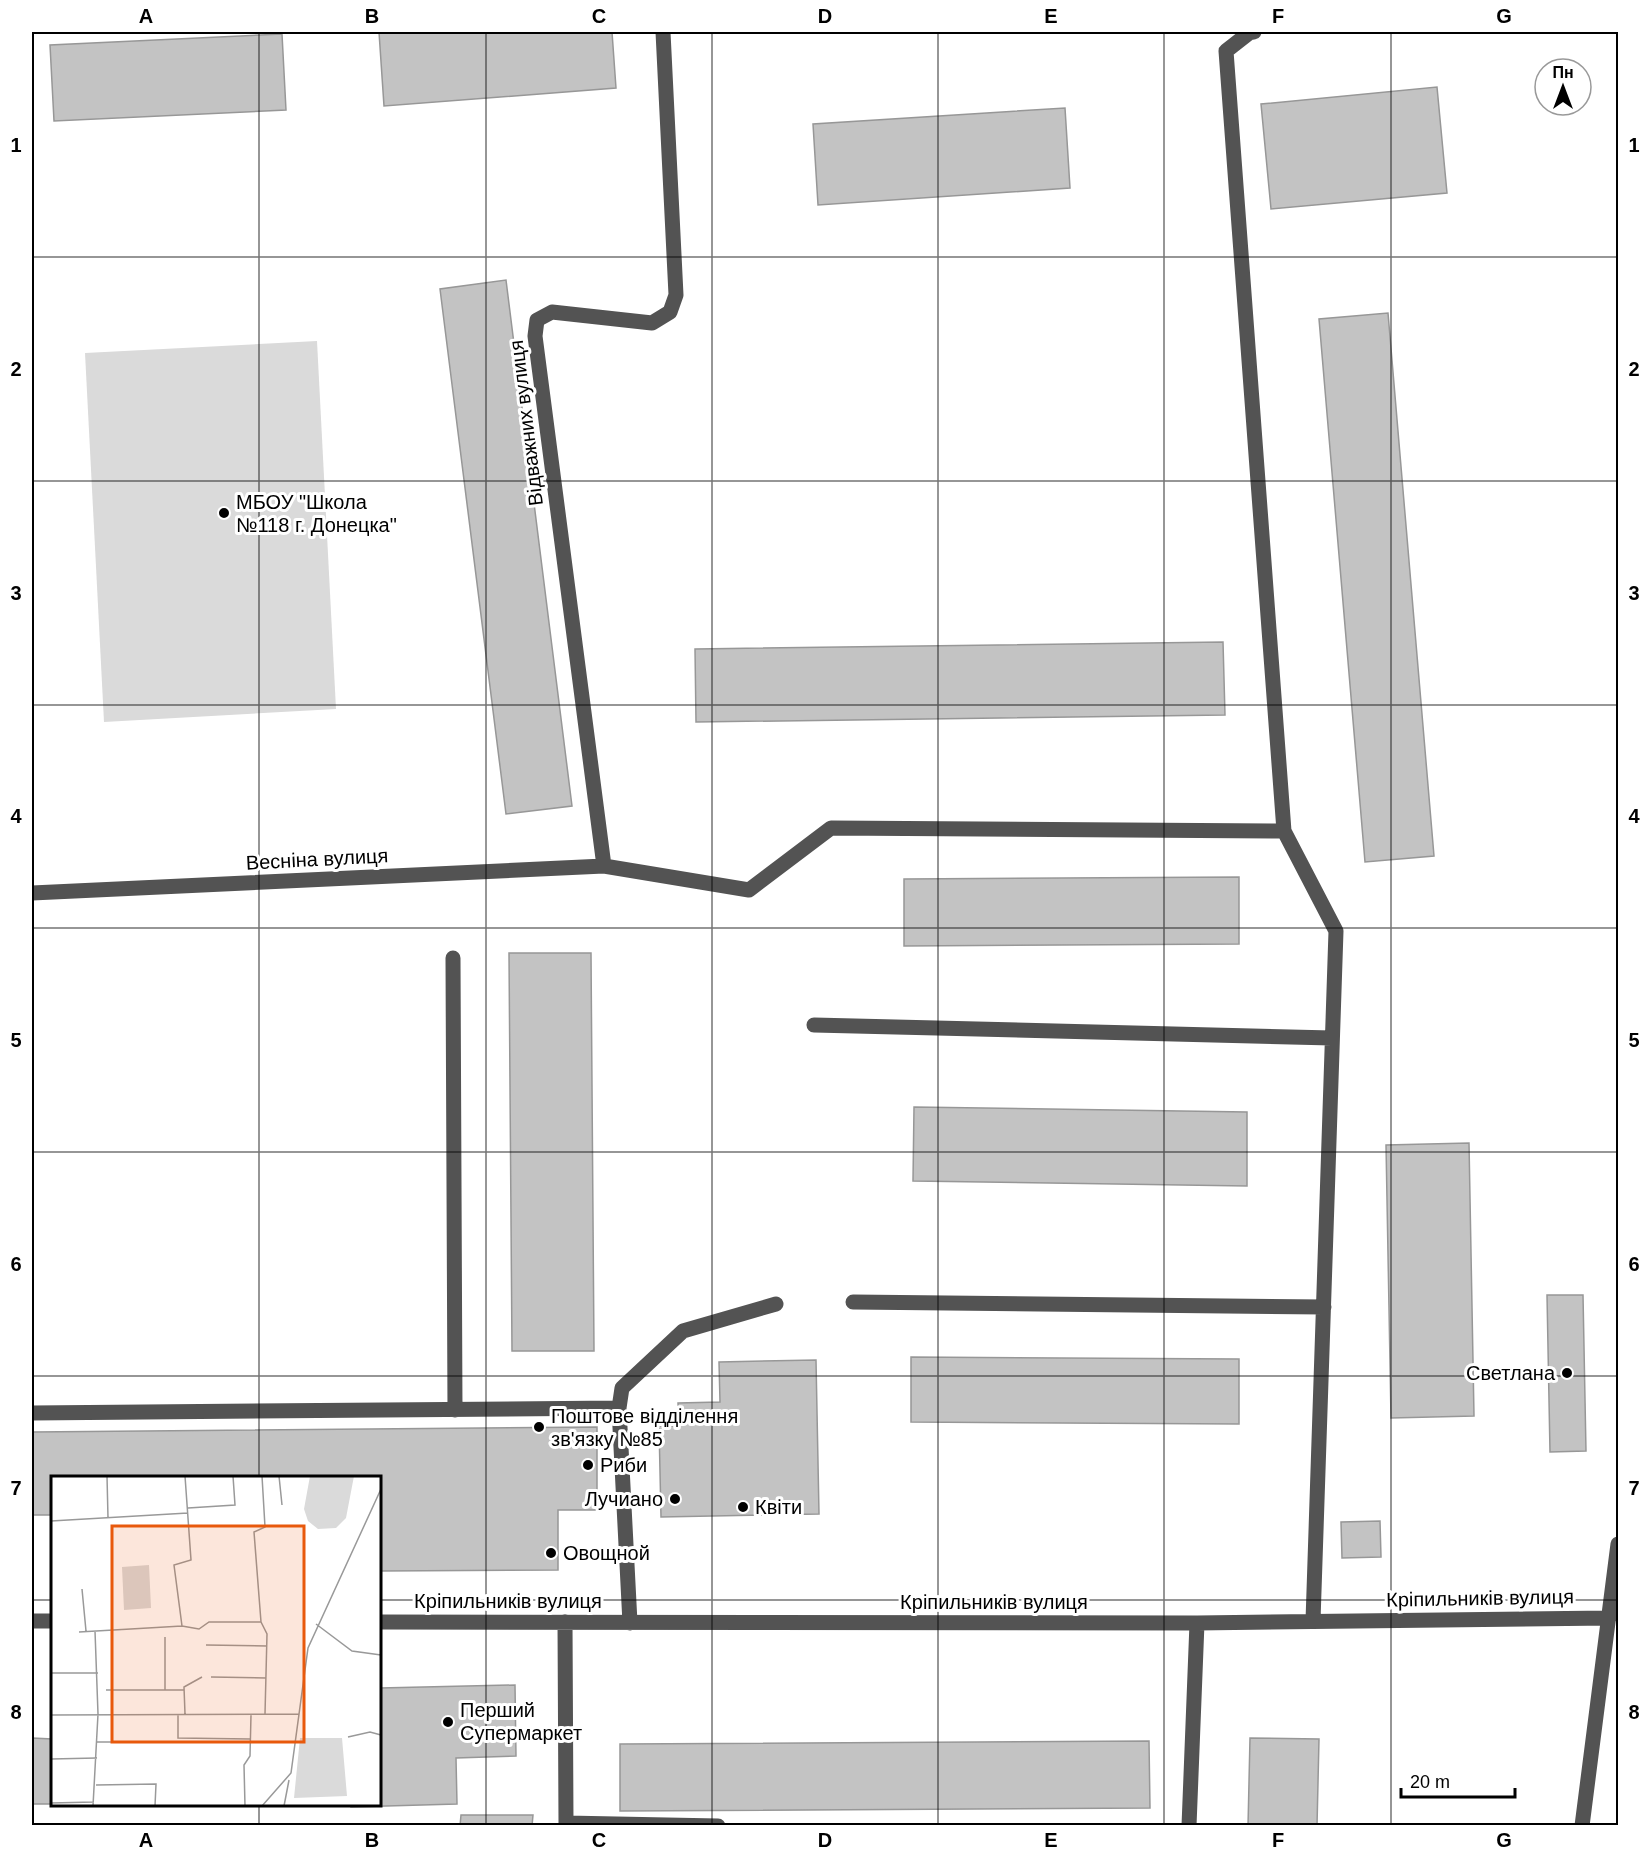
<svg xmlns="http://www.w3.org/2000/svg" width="1650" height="1857" font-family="Helvetica,sans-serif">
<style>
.green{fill:#dadada}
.building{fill:#c3c3c3;stroke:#979797;stroke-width:1.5}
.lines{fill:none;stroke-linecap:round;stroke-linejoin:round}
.minor{stroke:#535353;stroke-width:15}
.grid{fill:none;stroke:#000;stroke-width:1.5;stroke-opacity:0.55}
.poi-dot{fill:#000;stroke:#fff;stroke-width:2}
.labels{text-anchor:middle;stroke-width:6;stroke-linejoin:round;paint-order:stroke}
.street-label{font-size:20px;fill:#000;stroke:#fff}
.poi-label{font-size:20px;fill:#000;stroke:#fff;text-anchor:start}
.inset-road{fill:none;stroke:#999;stroke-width:1.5}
.view{fill:#e8590c;fill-opacity:0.15;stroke:#e8590c;stroke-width:3}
.inset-edge{fill:none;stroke:#000;stroke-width:3}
.neatline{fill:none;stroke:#000;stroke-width:2}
.grid-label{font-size:20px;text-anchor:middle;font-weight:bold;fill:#000}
</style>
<rect width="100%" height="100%" fill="#fff"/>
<!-- green -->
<path class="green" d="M317 341 336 709 104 722 85 353Z"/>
<!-- building -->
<path class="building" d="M379 32H612L616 88 384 106Z
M282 34 286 110 54 121 50 45Z
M1437 87 1447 193 1271 209 1261 104Z
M1065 108 1070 188 818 205 813 124Z
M506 280 572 806 506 814 440 289Z
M1388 313 1434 856 1365 862 1319 319Z
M1223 642 1225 715 696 722 695 649Z
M1239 877V944L904 946V879Z
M509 953H591L594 1351H512Z
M914 1107 1247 1112V1186L913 1181Z
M1469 1143 1474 1416 1391 1418 1386 1145Z
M1547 1295H1583L1586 1451 1550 1452Z
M911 1357 1239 1359V1424L911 1422Z
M816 1360 819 1514 661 1517 659 1426H679L678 1403 720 1402 719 1362Z
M597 1427V1510H558V1570L380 1571V1478H52V1515H32V1432Z
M1380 1521 1381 1557 1342 1558 1341 1522Z
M515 1685 516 1756 456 1758 457 1804 351 1807V1804H380V1688Z
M32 1738 52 1739V1804H32Z
M1250 1738 1319 1739 1317 1826H1248Z
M1149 1741 1150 1808 620 1811V1744Z
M461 1815H533L532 1826H460Z"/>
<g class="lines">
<!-- minor -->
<path class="minor" d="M1254 32 1249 33 1226 51 1284 831
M604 866 535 336 537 320 552 312 652 323 670 312 676 295 663 32
M32 893 604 866 749 890 831 828 1284 831 1336 931 1313 1621
M453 958 455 1410
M814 1025 1332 1038
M853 1302 1324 1307
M32 1413 619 1408
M32 1621H52
M380 1622 1197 1623 1609 1618
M565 1622 566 1823 718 1826
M630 1623 619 1408 622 1388 683 1331 776 1304
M1189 1826 1197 1623
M1582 1826 1618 1544"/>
</g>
<!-- grid -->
<path class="grid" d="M259 32V1478M486 32V1826M712 32V1826M938 32V1826M1164 32V1826M1391 32V1826M32 257H1618M32 481H1618M32 705H1618M32 928H1618M32 1152H1618M32 1376H1618M32 1600H52M380 1600H1618M259 1804V1826"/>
<!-- markers -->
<g class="poi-dot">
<circle cx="224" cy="513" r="6"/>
<circle cx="1567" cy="1373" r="6"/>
<circle cx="539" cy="1427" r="6"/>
<circle cx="588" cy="1465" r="6"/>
<circle cx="675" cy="1499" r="6"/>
<circle cx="743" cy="1507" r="6"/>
<circle cx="551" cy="1553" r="6"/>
<circle cx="448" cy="1722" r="6"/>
</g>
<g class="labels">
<!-- street labels -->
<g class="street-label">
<text transform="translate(526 423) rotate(-97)" y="7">Відважних вулиця</text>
<text transform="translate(317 859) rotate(-3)" y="7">Весніна вулиця</text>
<text transform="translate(1480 1598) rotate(-1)" y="7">Кріпильників вулиця</text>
<text x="508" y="1608">Кріпильників вулиця</text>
<text x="994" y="1609">Кріпильників вулиця</text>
</g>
<!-- poi labels -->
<g class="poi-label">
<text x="236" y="509">МБОУ "Школа<tspan x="236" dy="23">№118 г. Донецка"</tspan></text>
<text x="1555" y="1380" text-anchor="end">Светлана</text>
<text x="551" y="1423">Поштове відділення<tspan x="551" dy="23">зв'язку №85</tspan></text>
<text x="600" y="1472">Риби</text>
<text x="663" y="1506" text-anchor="end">Лучиано</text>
<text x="755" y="1514">Квіти</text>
<text x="563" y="1560">Овощной</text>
<text x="460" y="1717">Перший<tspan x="460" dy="23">Супермаркет</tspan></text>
</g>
</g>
<!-- overview -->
<g transform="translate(51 1476)">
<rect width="330" height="330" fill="#fff"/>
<path d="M259 0H303L295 42 285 52 267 53 257 45 253 33ZM98 89 100 132 73 134 71 91ZM249 262H291L296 320 243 322Z" fill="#dadada"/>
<path class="inset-road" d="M56 0 57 42M228 0 231 29M137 32 184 29 182 0M0 45 137 37M0 99V120M31 113 35 155M210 146 203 56 214 51 211 0M265 148 301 175 330 179M131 150 123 89 140 84 134 0M28 156 131 150 148 153 158 146H210L216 158 214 238M114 161V214M155 169 216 170M0 197H47M160 201 215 202M55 214H133M127 238V262L199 263M134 238 133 211 151 201M0 239 248 238M297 261 319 256 330 259M46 266H104M0 283 46 282M45 309 105 308 104 330M0 327 43 326M42 330 47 238 44 155M194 330 193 289 199 280 200 239M211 330 240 297 257 172 330 13M233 330 238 304"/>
<path class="view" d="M61 50H253V266H61Z"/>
<rect width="330" height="330" class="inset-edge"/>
</g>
<!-- border -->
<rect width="1650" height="1857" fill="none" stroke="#ffffff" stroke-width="66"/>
<!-- north arrow -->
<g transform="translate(1563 87)"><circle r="28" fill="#ffffff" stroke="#999999" stroke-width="1.5"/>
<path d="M0-4.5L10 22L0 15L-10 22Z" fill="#000000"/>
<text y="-9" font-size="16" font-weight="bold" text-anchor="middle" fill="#000000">Пн</text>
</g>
<!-- scale -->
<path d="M1401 1788v9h114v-9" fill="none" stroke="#000000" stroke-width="3"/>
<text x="1410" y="1788" font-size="18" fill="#000000" stroke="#ffffff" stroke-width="4.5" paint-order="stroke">20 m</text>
<rect x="33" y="33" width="1584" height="1791" class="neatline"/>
<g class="grid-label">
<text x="146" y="23">A</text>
<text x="372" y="23">B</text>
<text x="599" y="23">C</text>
<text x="825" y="23">D</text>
<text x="1051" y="23">E</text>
<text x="1278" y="23">F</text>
<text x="1504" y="23">G</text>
<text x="16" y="152">1</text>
<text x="1634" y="152">1</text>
<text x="16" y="376">2</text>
<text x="1634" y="376">2</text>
<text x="16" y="600">3</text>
<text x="1634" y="600">3</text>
<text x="16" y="823">4</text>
<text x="1634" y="823">4</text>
<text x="16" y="1047">5</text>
<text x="1634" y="1047">5</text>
<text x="16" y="1271">6</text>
<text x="1634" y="1271">6</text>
<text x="16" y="1495">7</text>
<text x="1634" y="1495">7</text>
<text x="16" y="1719">8</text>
<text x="1634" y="1719">8</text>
<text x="146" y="1847">A</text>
<text x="372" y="1847">B</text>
<text x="599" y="1847">C</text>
<text x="825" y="1847">D</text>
<text x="1051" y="1847">E</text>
<text x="1278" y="1847">F</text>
<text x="1504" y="1847">G</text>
</g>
</svg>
